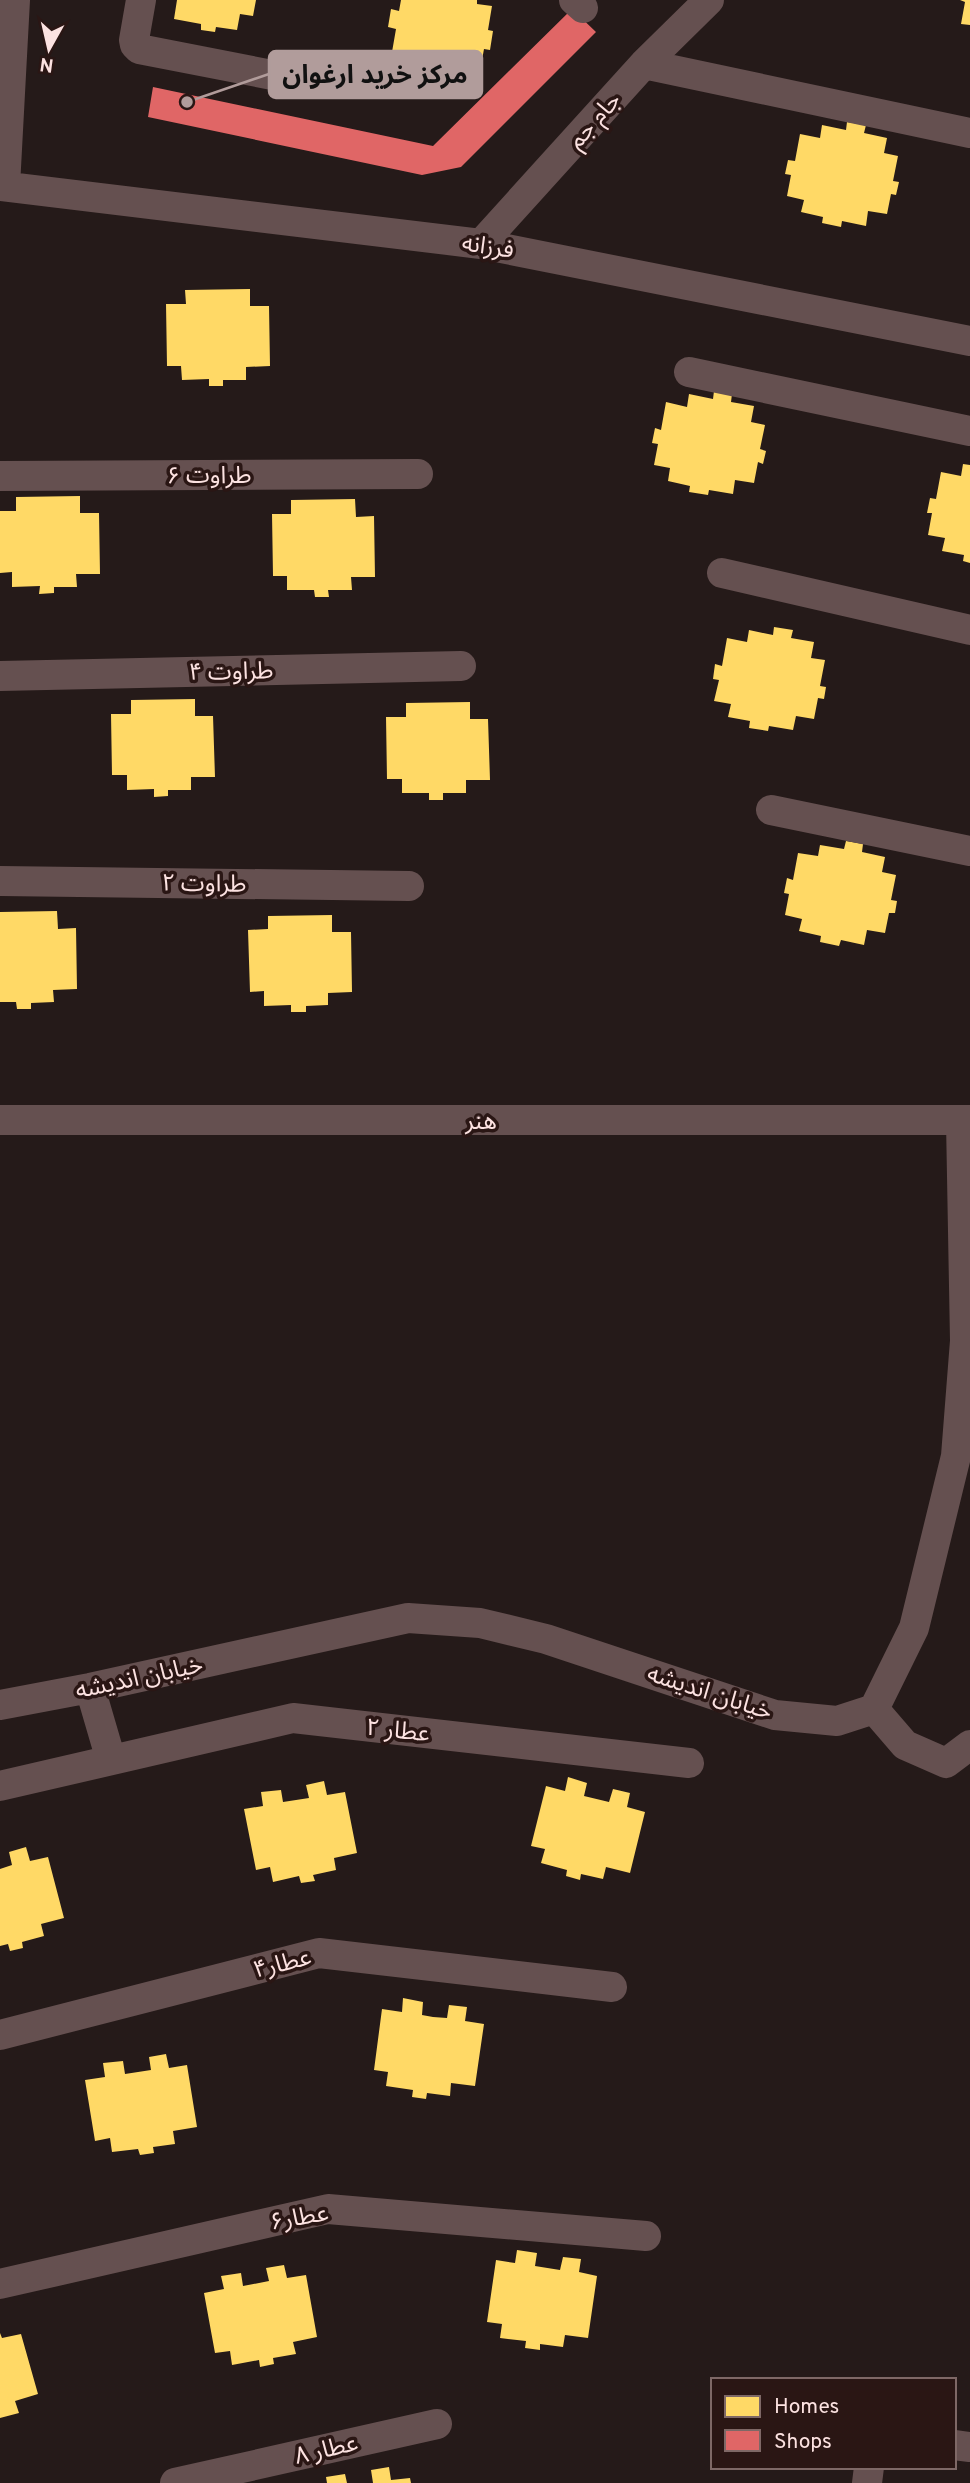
<svg xmlns="http://www.w3.org/2000/svg" width="970" height="2483" font-family="Overpass,'Noto Sans Arabic',sans-serif">
<style>
.homes{fill:#ffd966}
.shops{fill:#e06666}
.lines{fill:none;stroke-linecap:round;stroke-linejoin:round}
.minor{stroke:#655050;stroke-width:30}
.labels{text-anchor:middle;stroke-width:7;stroke-linejoin:round;paint-order:stroke}
.street-label{font-size:24px;fill:#fce2e1;stroke:#2a1614}
.leader{fill:none;stroke:#b19c9b;stroke-width:2.5}
.callout-dot{fill:#b19c9b;stroke:#2a1614;stroke-width:2.5}
.callout{fill:#b19c9b;stroke:#b19c9b;stroke-width:2.5}
.callout-label{font-size:26px;text-anchor:middle;font-weight:bold;fill:#111}
</style>
<rect width="100%" height="100%" fill="#251a19"/>
<!-- homes -->
<path class="homes" d="M177 0H256L253 16 240 14 237 30 216 27 215 32 201 30V24L174 19Z
M401 0H477V4L492 6 488 30 493 31 490 50 484 49 480 71 467 68 464 85 443 82 442 87 427 85 428 79 401 74 405 54 392 52 396 29 388 27 391 9 399 11Z
M960 0H970V25L961 24 965 2Z
M847 122 866 125 864 133 887 138 884 153 898 156 893 181 899 182 896 195 891 194 887 214 868 211 866 226 842 221 841 227 822 223 823 217 801 212 804 200 787 196 791 175 785 174 788 160 795 161 800 134 820 138 822 125 846 130Z
M250 289V306H269L270 366 246 367V380H223V386H209V379L182 380 181 366H167L166 304H186L185 290Z
M714 391 732 394 731 402 754 406 751 422 765 425 760 449 766 451 763 464 758 462 754 483 735 480 733 494 709 490 708 495 689 492 690 486 668 481 670 468 654 465 658 444 652 443 655 428 661 430 666 402 687 407 689 394 713 399Z
M963 464 970 465V563L963 561 964 555 942 551 945 538 928 535 932 513H927L930 498 936 499 941 472 961 476Z
M80 496V513H99L100 574H76L77 587H54V593L39 594 40 586 12 587V572L0 573V511H16V497Z
M355 499 356 517 374 516 375 577H351L352 590H328L329 597H315L314 590H287V576H273L272 514H291V500Z
M774 627 793 630 791 638 814 642 811 658 825 660 820 686 826 687 824 699 818 698 814 719 796 716 793 730 769 726 768 731 749 728 750 721 728 717 731 704 714 701 719 680 713 679 715 664 722 666 727 638 747 642 749 630 773 635Z
M195 699V716H213L215 777H191V790H168V796L154 797V789L127 790V775H112L111 714H131V700Z
M470 702V719H488L490 780H466V793H443V800H429V793H402V779H387L386 717H406V703Z
M846 841 863 844 862 852 885 857 882 872 896 875 891 900 897 901 895 913H889L885 933 867 930 864 945 841 940 839 946 820 942 821 936 799 931 802 919 785 915 789 894 784 893 787 878 793 880 798 853 818 856 820 845 844 849Z
M57 911 58 929 76 928 77 989 53 990 54 1002 31 1003V1009H17L16 1002H0V912Z
M332 915V932H351L352 992 328 993V1005L306 1006V1012H291V1005L264 1006V991L250 992 248 930 268 929V916Z
M568 1777 587 1783 584 1796 609 1802 613 1789 630 1793 627 1807 645 1812 630 1873 606 1867 603 1879 581 1874 580 1880 566 1876 567 1870 541 1863 545 1849 531 1846 546 1786 565 1791Z
M324 1781 327 1795 345 1792 357 1853 334 1858 336 1870 313 1875 315 1881 301 1883 299 1876 273 1882 270 1867 256 1870 244 1809 263 1806 261 1792 281 1790 283 1802 309 1798 306 1785Z
M26 1847 30 1861 48 1857 64 1918 41 1924 44 1936 22 1942 23 1948 10 1951 8 1944 0 1946V1869L12 1865 9 1852Z
M403 1998 423 2002 422 2015 433 2017 447 2018 449 2005 467 2007 465 2021 484 2024 475 2086 451 2083 450 2096 427 2093 426 2099 412 2097 413 2090 386 2086 388 2072 374 2070 382 2009 402 2012Z
M166 2054 169 2068 187 2065 197 2127 173 2131 175 2144 153 2147 154 2153 140 2155 138 2149 112 2152 110 2138 95 2141 85 2080 105 2077 103 2063 123 2061 125 2074 151 2070 149 2057Z
M517 2250 537 2253 535 2266 560 2270 563 2257 581 2259 579 2272 597 2276 588 2338 565 2335 563 2347 540 2344V2350L525 2348 526 2341 500 2338 502 2324 487 2322 496 2260 515 2263Z
M284 2265 287 2278 306 2275 317 2337 293 2342 296 2354 273 2358 274 2364 260 2367 259 2360 232 2365 230 2351 215 2353 204 2293 224 2289 221 2276 241 2273 243 2286 269 2281 266 2268Z
M0 2333 2 2338 21 2334 38 2394 15 2401 19 2413 0 2418Z
M389 2467 391 2480 410 2478 411 2483H373L371 2470Z
M345 2474 347 2483H327L326 2477Z"/>
<!-- shops -->
<path class="shops" d="M572 9 596 32 461 167 422 175 148 117 153 87 433 146Z"/>
<g class="lines">
<!-- minor -->
<path class="minor" d="M141 0 134 40 135 45 139 49 298 80
M574 0 583 8
M644 64 970 133
M0 186 481 244 970 341
M5 186 15 0
M481 244 644 64 709 0
M689 372 970 431
M0 476 418 474
M722 573 970 630
M0 676 461 666
M771 810 970 851
M0 881 409 886
M0 1120H970
M90 1688 111 1760
M0 1705 90 1688 408 1618 480 1623 546 1639 775 1715 837 1721 874 1709 914 1628 956 1456 965 1341 961 1121
M874 1709 905 1745 946 1763 970 1745
M0 1786 293 1718 689 1763
M0 2035 319 1953 612 1987
M0 2284 328 2209 646 2236
M954 2445 970 2447
M175 2483 437 2424
M867 2483 869 2467"/>
</g>
<g class="labels">
<!-- street labels -->
<g class="street-label">
<text transform="translate(594 120) rotate(-48)" y="8">جام جم</text>
<text transform="translate(488 246) rotate(9)" y="8">فرزانه</text>
<text x="209" y="483">طراوت ۶</text>
<text transform="translate(231 671) rotate(-1)" y="8">طراوت ۴</text>
<text transform="translate(204 883) rotate(1)" y="8">طراوت ۲</text>
<text x="481" y="1129">هنر</text>
<text transform="translate(139 1677) rotate(-12)" y="8">خیابان اندیشه</text>
<text transform="translate(710 1692) rotate(18)" y="8">خیابان اندیشه</text>
<text transform="translate(398 1730) rotate(6)" y="8">عطار ۲</text>
<text transform="translate(282 1963) rotate(-14)" y="8">عطار۴</text>
<text transform="translate(299 2217) rotate(-10)" y="8">عطار۶</text>
<text transform="translate(326 2449) rotate(-13)" y="8">عطار ۸</text>
</g>
</g>
<!-- callouts -->
<path class="leader" d="M187 102L269 74"/>
<circle class="callout-dot" cx="187" cy="102" r="7"/>
<rect class="callout" x="269" y="51" width="213" height="47" rx="7"/>
<g class="callout-label">
<text x="375" y="83">مرکز خرید ارغوان</text>
</g>
<!-- legend -->
<rect x="711" y="2378" width="245" height="91" fill="#2a1614" stroke="#7e6866" stroke-width="2"/>
<rect x="725" y="2396" width="35" height="21" fill="#ffd966" stroke="#7e6866" stroke-width="2"/>
<text x="774" y="2413" font-size="21" fill="#fce2e1">Homes</text>
<rect x="725" y="2430" width="35" height="21" fill="#e06666" stroke="#7e6866" stroke-width="2"/>
<text x="774" y="2448" font-size="21" fill="#fce2e1">Shops</text>
<!-- north arrow -->
<g transform="translate(49 49) rotate(188)" stroke="#2a1614" stroke-width="5" paint-order="stroke">
<path d="M0-5L12 26L0 18L-12 26Z" fill="#fce2e1"/>
<text y="-10" font-size="19" font-weight="bold" text-anchor="middle" fill="#fce2e1">N</text>
</g>
</svg>
